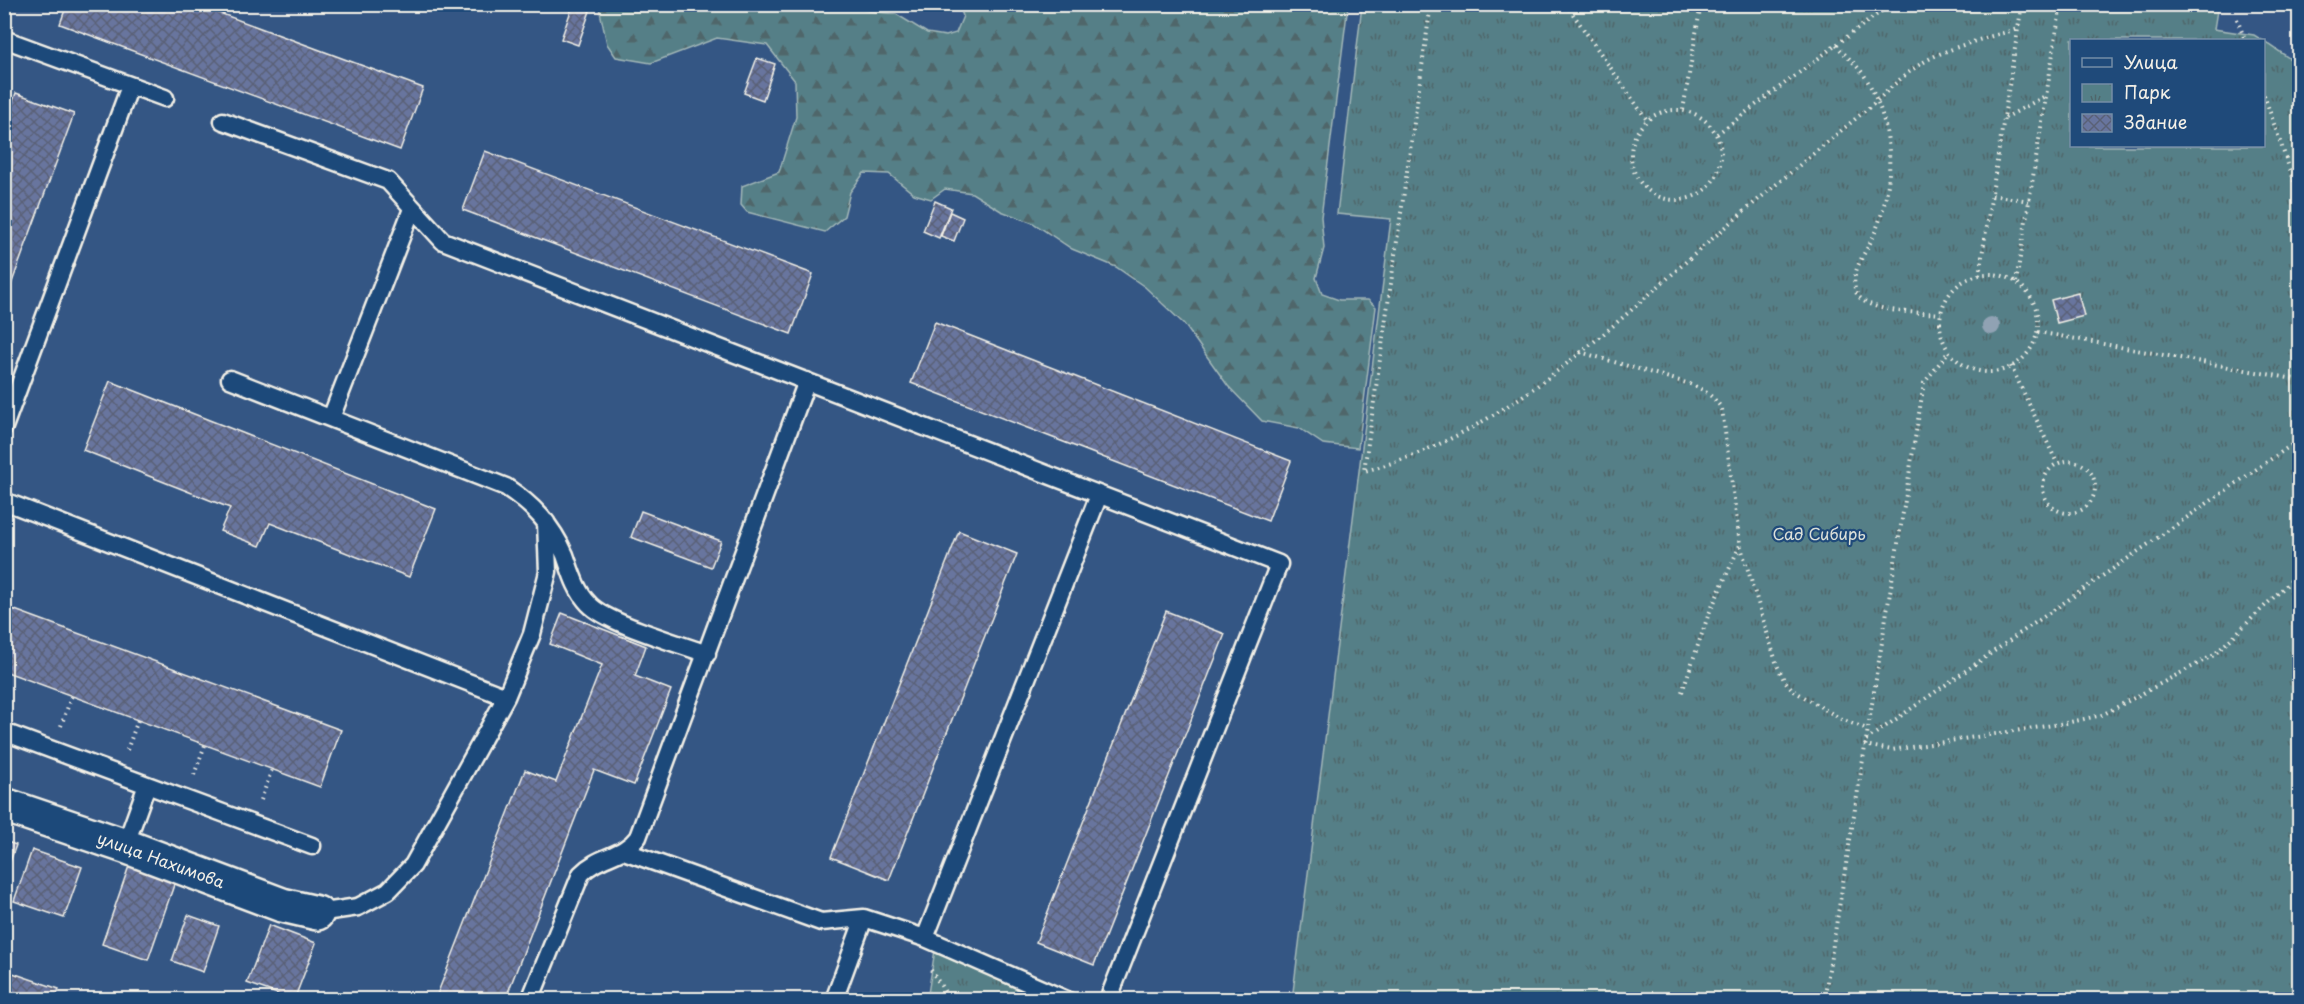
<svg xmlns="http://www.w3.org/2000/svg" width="2304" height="1004" font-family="'Playpen Sans',sans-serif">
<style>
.forest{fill:url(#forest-firs);stroke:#a4b8b8;stroke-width:1.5}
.park{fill:url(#park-tufts);stroke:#a4b8b8;stroke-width:1.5}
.building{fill:url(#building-cross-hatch);stroke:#f4f1e8;stroke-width:1.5}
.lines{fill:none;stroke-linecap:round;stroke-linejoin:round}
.lane-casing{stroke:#f4f1e8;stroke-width:21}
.street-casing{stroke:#f4f1e8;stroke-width:38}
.path{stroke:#f4f1e8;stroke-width:4;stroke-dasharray:1.5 4.5;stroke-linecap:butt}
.lane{stroke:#1f4a7a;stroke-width:16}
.street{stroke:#1f4a7a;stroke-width:33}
.tree{fill:#90a2b3}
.labels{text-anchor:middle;stroke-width:4.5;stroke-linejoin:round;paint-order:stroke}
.park-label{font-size:16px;fill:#dce0d9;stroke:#1f4a7a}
.street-label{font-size:16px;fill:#f4f1e8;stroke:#1f4a7a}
</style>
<defs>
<pattern id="forest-firs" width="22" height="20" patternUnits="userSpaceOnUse" patternTransform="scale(1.5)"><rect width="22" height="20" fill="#547f87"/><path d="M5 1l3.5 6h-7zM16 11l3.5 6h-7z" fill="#4f666a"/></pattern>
<pattern id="park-tufts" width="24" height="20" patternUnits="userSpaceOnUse" patternTransform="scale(1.5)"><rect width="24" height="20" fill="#547f87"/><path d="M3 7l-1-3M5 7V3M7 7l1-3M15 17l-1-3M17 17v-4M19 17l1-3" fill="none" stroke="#4f666a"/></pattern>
<pattern id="building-cross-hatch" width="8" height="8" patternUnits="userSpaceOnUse" patternTransform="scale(1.5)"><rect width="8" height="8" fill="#68759e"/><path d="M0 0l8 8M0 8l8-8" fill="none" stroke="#5a6176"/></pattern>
</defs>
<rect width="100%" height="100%" fill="#345684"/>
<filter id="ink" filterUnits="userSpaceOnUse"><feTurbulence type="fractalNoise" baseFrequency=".0167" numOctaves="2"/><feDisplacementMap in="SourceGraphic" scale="12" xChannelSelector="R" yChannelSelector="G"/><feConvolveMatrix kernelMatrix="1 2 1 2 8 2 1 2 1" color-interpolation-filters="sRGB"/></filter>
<g filter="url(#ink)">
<!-- forest -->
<path class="forest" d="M597 5H850L868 11 896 14 927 33 946 36 956 33 963 16 959 5H1348L1321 217 1324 248 1316 278 1322 294 1339 300H1368L1376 307 1358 448 1323 444 1299 428 1262 421 1228 386 1184 324 1145 287 1116 267 1072 249 1033 223 1001 211 972 193 945 189 931 199 914 194 889 174 864 173 850 192 844 216 825 232 747 212 741 205 742 186 779 172 796 117 795 81 767 45 717 38 651 63 616 57 607 44 599 7Z"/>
<!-- park -->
<path class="park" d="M2218 4 2214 29 2254 35 2262 40H2072V146H2264V41L2299 65V999L1292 1000 1391 219 1337 214 1362 5Z
M935 950 1038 999 927 1000Z"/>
<!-- building -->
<path class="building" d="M67 4H195L423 88 400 150 60 24Z
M2260 4H2300V12L2260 6Z
M573 5 590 11 578 45 561 39Z
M757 58 775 64 763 100 744 93Z
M16 93 74 114 4 304V125Z
M485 151 813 274 791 334 463 210Z
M935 201 951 208 939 238 923 231Z
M950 212 963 218 954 241 941 236Z
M2078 293 2084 316 2057 323 2051 300Z
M935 322 1291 461 1268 521 911 383Z
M110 381 436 509 409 577 270 523 260 546 220 531 230 508 83 450Z
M641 511 721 541 711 567 631 537Z
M959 531 1017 554 889 880 831 857Z
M4 606 341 730 320 787 4 671Z
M1166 611 1225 634 1094 965 1036 942Z
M562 613 646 646 635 676 671 690 634 785 594 770 505 1000H435L525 770 556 782 602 665 550 644Z
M4 841 16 845 4 878Z
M32 850 82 867 64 918 14 901Z
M129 866 175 882 148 960 102 944Z
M188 915 219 926 203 972 172 961Z
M269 925 316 943 294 1000 247 983Z
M4 970 59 989 55 1000H4Z"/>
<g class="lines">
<defs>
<path id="lane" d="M4 39 165 98
M223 121 388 181 443 241 1279 564 1108 1000
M230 379 506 487C533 505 552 525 565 555 571 572 576 591 589 604 606 623 680 644 707 654
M331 418 412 209
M4 427 130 86
M4 501 506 697
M4 732 312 846
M125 846 147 785
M624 851 821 922 864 918 925 938 1067 1000
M317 913 358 907 388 891 413 865 506 697 532 634 548 572 546 522
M925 938 1099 495
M530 1000 581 874C599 855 622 858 638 837L807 381
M834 1000 864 918"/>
<path id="street" d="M4 805 125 846 282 905 317 913"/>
</defs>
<!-- lane casing -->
<use href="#lane" class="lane-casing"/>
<!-- street casing -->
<use href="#street" class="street-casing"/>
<!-- path -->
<path class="path" d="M1431 4 1364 471C1495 438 1597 340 1696 253 1755 201 1817 151 1878 100 1895 83 1915 65 1937 55 1963 44 1991 36 2018 29
M1566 4 1647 120
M2237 19 2245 40
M1836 45C1845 55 1856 64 1864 75 1895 125 1897 183 1873 237 1866 253 1849 272 1856 292 1865 314 1921 312 1941 314
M2264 95 2300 199
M1631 155a45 45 0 1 1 90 0a45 45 0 1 1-90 0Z
M1683 110 1701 4
M2005 118 2045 96
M1717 134 1891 4
M1992 195 2029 201
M1940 323a49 49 0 1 1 98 0a49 49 0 1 1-98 0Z
M1979 275 2022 4
M2016 282 2061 4
M2038 332 2300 380
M1580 352 1690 384C1705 390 1713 396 1722 409L1740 544 1777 665 1784 680 1794 691 1841 719 1867 729
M2011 366 2057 463
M2043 487a26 26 0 1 1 52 0a26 26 0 1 1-52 0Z
M4 672 5 671
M1682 692 1708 616 1740 545
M61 726 72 695
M1866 740 2300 439
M1864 745 1892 750 2066 723 2102 715 2214 655 2300 572
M127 750 138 720
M194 775 205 745
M261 800 272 769
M931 970 950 1000
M1824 1000 1924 383 1949 351"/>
<!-- lane -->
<use href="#lane" class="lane"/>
<!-- street -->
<use href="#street" class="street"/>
</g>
<!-- trees -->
<circle class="tree" cx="1991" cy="326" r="9"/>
</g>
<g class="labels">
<!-- park labels -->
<g class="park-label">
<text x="1819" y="540">Сад Сибирь</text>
</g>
<!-- street labels -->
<g class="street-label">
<text transform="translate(161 860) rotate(20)" y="6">улица Нахимова</text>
</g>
</g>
<!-- margin -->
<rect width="2304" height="1004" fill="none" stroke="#1f4a7a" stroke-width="24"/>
<rect x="12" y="12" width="2280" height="980" fill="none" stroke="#f4f1e8" stroke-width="2" filter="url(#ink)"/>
<!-- legend -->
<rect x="2070" y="39" width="195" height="108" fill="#1f4a7a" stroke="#748da6" stroke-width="1.5"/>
<rect x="2082" y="58" width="30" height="9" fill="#1f4a7a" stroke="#748da6" stroke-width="1.5"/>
<text x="2124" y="69" font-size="18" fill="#f4f1e8">Улица</text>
<rect x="2082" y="84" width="30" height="18" fill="url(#park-tufts)" stroke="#748da6" stroke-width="1.5"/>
<text x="2124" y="99" font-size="18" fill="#f4f1e8">Парк</text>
<rect x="2082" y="114" width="30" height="18" fill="url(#building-cross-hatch)" stroke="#748da6" stroke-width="1.5"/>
<text x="2124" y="129" font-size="18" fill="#f4f1e8">Здание</text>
</svg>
